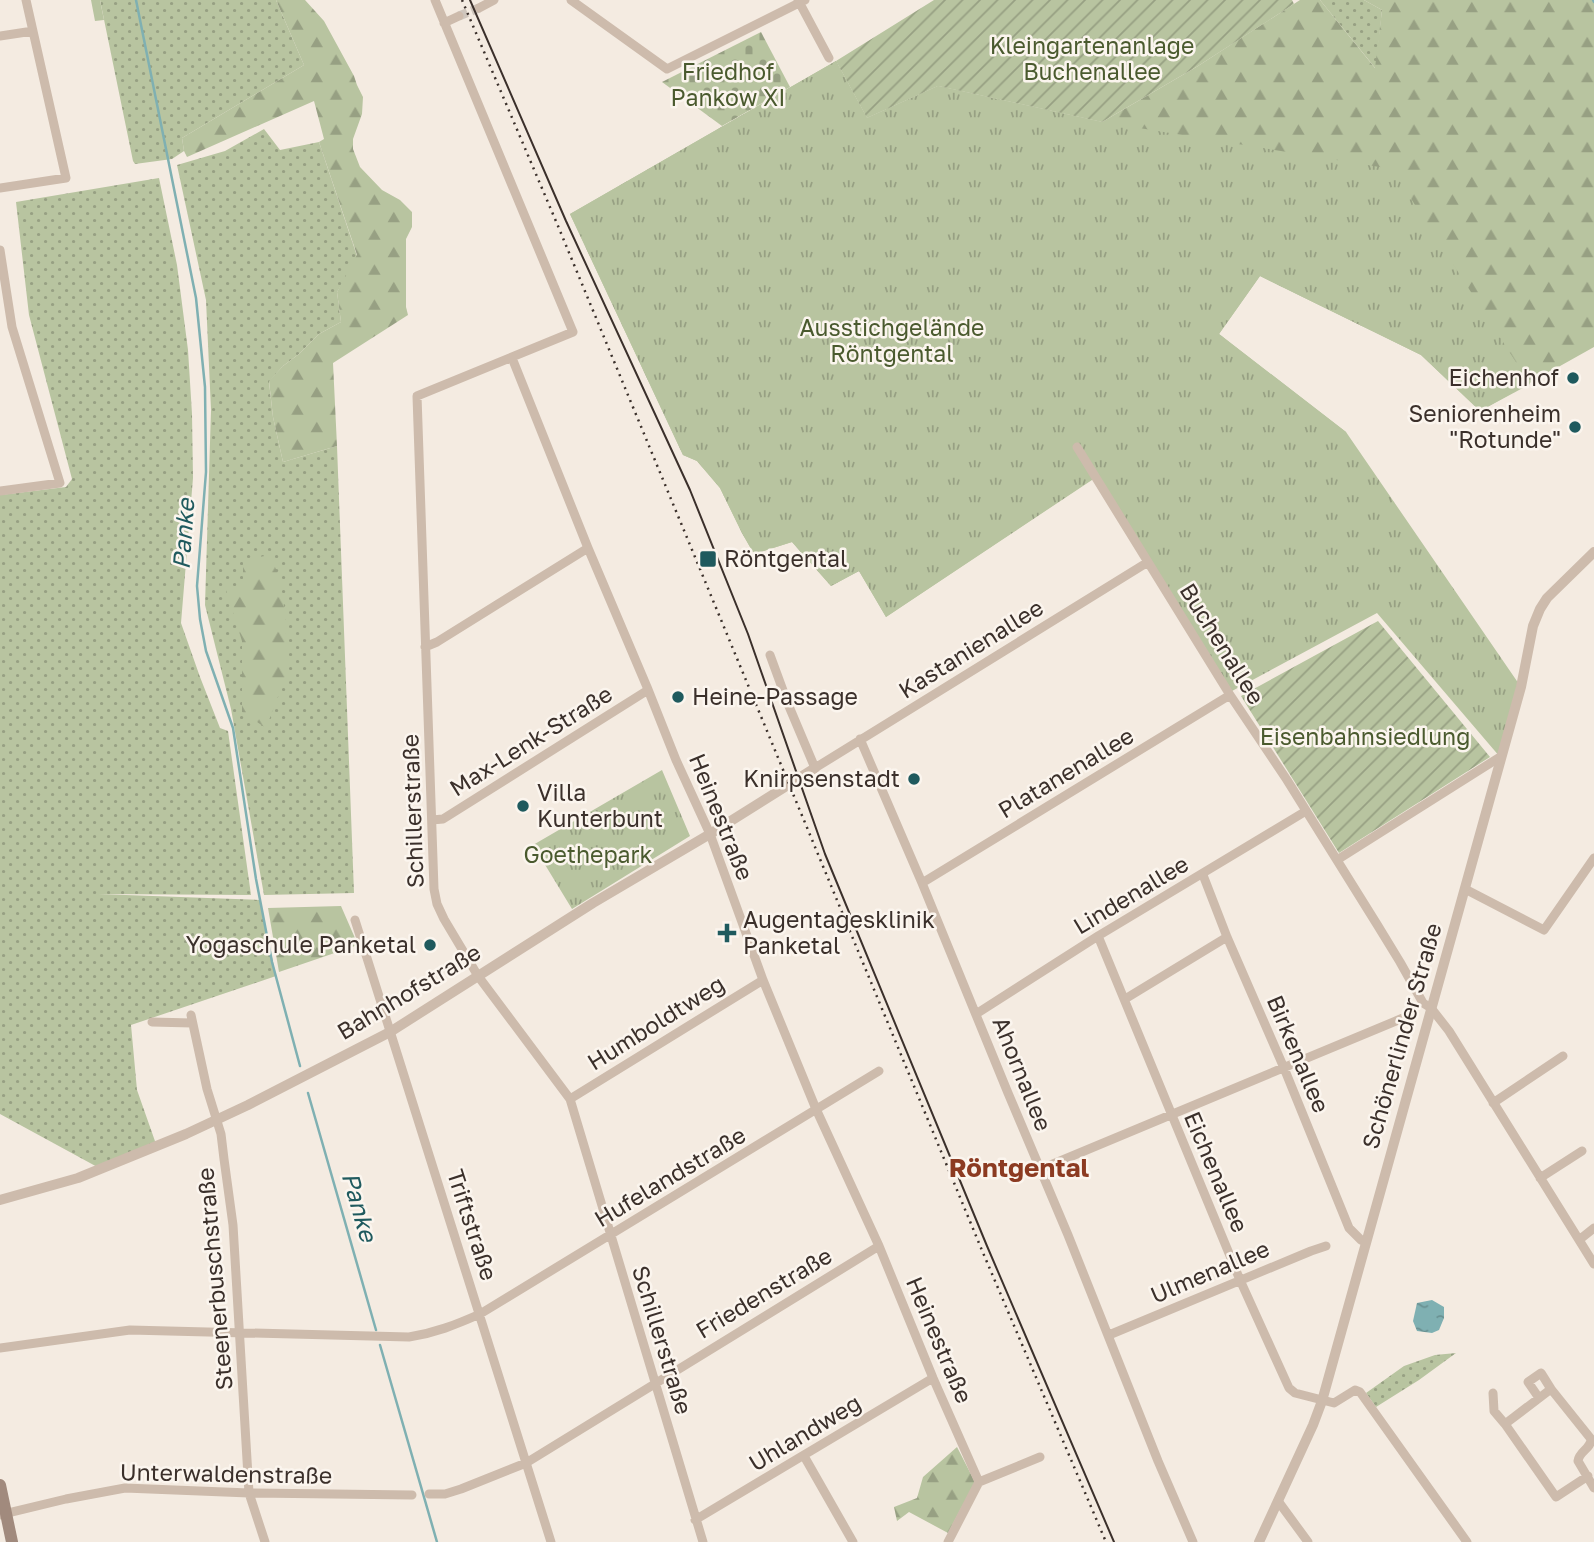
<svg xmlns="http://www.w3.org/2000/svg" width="1594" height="1542" font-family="'Golos Text',sans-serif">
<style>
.grass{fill:url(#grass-dots)}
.forest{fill:url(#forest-firs)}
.cemetery{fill:url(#cemetery-stones)}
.park{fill:url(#park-tufts)}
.garden{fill:url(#garden-furrows)}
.water{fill:url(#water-ripples)}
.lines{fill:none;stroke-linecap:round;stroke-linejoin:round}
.stream{stroke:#7fb0b2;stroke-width:2.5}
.minor-tunnel{stroke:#cfc6bd;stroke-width:9;stroke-dasharray:9 4.5;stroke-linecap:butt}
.minor{stroke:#cdbbac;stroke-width:9}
.tertiary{stroke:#cdbbac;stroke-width:10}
.secondary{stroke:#a18a7d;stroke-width:12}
.tram{stroke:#3b302b;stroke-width:2}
.rail{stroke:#3b302b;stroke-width:2.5;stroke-dasharray:2 5;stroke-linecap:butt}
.poi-dot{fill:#1f5a5e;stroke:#fbf5ee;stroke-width:2.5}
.labels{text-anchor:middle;stroke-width:5;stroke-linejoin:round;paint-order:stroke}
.park-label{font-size:23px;fill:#4a5a2e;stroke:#fbf5ee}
.poi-label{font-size:23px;fill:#3b302b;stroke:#fbf5ee;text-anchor:end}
.street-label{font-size:23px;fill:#3b302b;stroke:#fbf5ee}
.water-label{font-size:24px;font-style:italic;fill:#1f5a5e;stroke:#fbf5ee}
.quarter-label{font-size:26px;font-weight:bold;fill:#8c3b22;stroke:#fbf5ee}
</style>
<defs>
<pattern id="grass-dots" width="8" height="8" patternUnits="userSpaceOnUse" patternTransform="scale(1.75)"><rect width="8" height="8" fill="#b8c4a0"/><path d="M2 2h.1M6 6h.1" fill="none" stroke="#97a083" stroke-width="1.8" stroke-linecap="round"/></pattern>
<pattern id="forest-firs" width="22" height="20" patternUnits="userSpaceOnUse" patternTransform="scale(1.75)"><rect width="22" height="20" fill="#b8c4a0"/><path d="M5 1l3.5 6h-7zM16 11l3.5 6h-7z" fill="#97a083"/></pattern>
<pattern id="cemetery-stones" width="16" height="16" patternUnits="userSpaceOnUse" patternTransform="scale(1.75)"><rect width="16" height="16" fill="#b8c4a0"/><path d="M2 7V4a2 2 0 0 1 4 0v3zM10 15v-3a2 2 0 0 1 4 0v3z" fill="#97a083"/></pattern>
<pattern id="park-tufts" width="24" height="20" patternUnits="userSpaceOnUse" patternTransform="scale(1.75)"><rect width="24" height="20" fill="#b8c4a0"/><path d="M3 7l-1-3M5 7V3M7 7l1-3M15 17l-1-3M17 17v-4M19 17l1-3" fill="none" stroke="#97a083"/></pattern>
<pattern id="garden-furrows" width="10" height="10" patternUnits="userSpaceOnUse" patternTransform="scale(1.75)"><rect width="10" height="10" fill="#b8c4a0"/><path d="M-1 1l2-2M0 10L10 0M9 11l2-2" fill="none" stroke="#97a083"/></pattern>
<pattern id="water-ripples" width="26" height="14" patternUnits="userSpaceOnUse" patternTransform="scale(1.75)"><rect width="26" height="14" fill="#7fb0b2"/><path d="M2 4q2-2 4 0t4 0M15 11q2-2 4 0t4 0" fill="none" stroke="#699091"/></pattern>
</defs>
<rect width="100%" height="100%" fill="#f4ebe1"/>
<!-- grass -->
<path class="grass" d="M100 0H276L304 65 182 138 184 151 172 159 135 164 133 161Z
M1320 0H1364L1382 10 1376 69Z
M264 129 280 150 319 142 358 259 337 292 341 322 319 334 299 354 283 366 269 382 273 417 283 462 337 446 354 893 264 895 231 709 205 605 211 410 206 300 177 165 225 151Z
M159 178 177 265 188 350 192 414 193 478 181 623 200 677 220 728 228 731 251 895 98 894 260 900 276 976 131 1025 137 1090 156 1144 101 1169 0 1114V495L66 487 72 479 29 315 16 202Z
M1456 1353 1419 1380 1376 1407 1366 1393 1404 1366 1435 1355Z"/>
<!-- forest -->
<path class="forest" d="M91 0H100L104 20 95 21Z
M276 0H305L324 21 354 76 357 85 363 97 362 114 353 139V149L360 167 382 190 400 200 412 212V227L406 239V307L408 315 333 363 337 446 283 462 273 417 269 381 283 366 299 354 319 334 341 322 337 292 357 255 319 142 324 139 314 101 187 157 184 151 182 138 304 65Z
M1300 0H1320L1375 68 1382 10 1364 0H1594V347L1480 411 1421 355 1260 276 1219 334 1346 432 1377 613 1097 476 886 617 859 571 831 586 792 542 754 554 742 533 720 488 697 461 683 455 570 214 836 61 867 118 938 86 1102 122 1198 66Z
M270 555 280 579 285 612 287 673 266 728 242 712V641L226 590 243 589V560Z
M341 906 358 945 279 972 268 908Z
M957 1447 975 1482 948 1533 909 1512 897 1521 894 1507 917 1498 923 1477Z"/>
<!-- cemetery -->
<path class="cemetery" d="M761 32 790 87 722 126 662 82Z"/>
<!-- park -->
<path class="park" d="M836 61 867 118 938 86 1102 122 1392 169 1530 384 1480 411 1421 355 1260 276 1219 334 1346 432 1521 687 1500 757 1377 613 1232 691 1098 476 886 617 859 571 831 586 792 542 754 554 742 533 720 488 697 461 683 455 570 214Z
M662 770 690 836 572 909 533 845Z"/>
<!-- garden -->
<path class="garden" d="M934 0H1292L1294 4 1198 66 1102 122 938 86 867 118 836 61Z
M1378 621 1490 757 1339 853 1241 696Z"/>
<!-- water -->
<path class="water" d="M1432 1300 1444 1307V1318L1439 1330 1432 1333 1417 1331 1413 1321 1417 1303Z"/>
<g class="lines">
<!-- stream -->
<path class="stream" d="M136 0 196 298 205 387 206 472 197 586 200 619 206 651 233 728 256 879 272 962 300 1066
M1593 0 1594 2
M308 1093 376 1330
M380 1345 437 1542"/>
<!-- minor-tunnel -->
<path class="minor-tunnel" d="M459 16 479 8"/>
<!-- minor -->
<path class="minor" d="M435 0 573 332 417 396 434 889 437 904 444 919 478 976 570 1099 703 1542
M571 0 667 69 805 0
M798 0 829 58
M479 8 494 0
M444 23 459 16
M0 36 33 31
M0 188 66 178 26 0
M0 250 12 327 60 483 0 491
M512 358 588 548 647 687 676 760 710 834 763 980 816 1109 879 1246 933 1378 979 1482 948 1542
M1077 447 1230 695 1287 780 1378 926 1400 962 1423 1003 1431 1008 1449 1031 1594 1264
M425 647 437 642 588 548
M770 655 788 704 815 768 1148 562
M860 739 922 883 1008 1093 1068 1235 1158 1461 1193 1542
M432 820 443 819 648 690
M1337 860 1500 757
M1203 875 1227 937 1284 1068 1349 1228 1361 1240 1366 1242
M922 883 1230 695
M1465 889 1544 930 1594 858
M355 920 551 1542
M1098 936 1240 1280 1289 1388 1295 1393 1334 1403 1355 1390 1360 1392 1467 1542
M1125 999 1227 937
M976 1014 1098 936 1306 811
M191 1015 207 1089 221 1134 224 1159 233 1225 249 1493 265 1542
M152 1022 192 1023
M570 1099 763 980
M1493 1103 1563 1056
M1041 1169 1403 1018
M1540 1178 1582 1151
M1579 1240 1594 1228
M1109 1335 1311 1251 1326 1246
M0 1348 130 1330 409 1337C435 1333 455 1325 480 1314L879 1071
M1493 1393 1494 1411 1505 1424
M1539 1398 1528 1382 1541 1373 1551 1389
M804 1456 853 1542
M1588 1476 1556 1497 1505 1424 1551 1389 1591 1439C1591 1449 1579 1451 1578 1461L1594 1488
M979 1482 1040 1457
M429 1494H445L461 1489 526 1463 879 1246
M1278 1501 1308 1542
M0 1515 66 1499 125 1488 249 1493 412 1495
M695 1520 933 1378"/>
<!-- tertiary -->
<path class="tertiary" d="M0 1200 78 1178 186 1134 248 1105 390 1032 593 903 710 834 815 768
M1259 1542 1313 1425 1322 1401 1521 687 1533 626 1540 609 1547 598 1594 552"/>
<!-- secondary -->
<path class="secondary" d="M0 1485 12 1542"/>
<!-- tram -->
<path class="tram" d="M470 0 566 221 690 490 748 634 825 854 987 1246 1114 1542"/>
<!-- rail -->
<path class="rail" d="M462 0 558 226 981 1248 1106 1542"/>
</g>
<!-- markers -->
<g class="poi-dot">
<circle cx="1573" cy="378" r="7"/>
<circle cx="1575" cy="427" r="7"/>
<rect x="699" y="550" width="18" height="18" rx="3.5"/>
<circle cx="678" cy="697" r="7"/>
<circle cx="914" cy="779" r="7"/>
<circle cx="523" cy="806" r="7"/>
<path d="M723.5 922.5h7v7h7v7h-7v7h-7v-7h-7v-7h7z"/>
<circle cx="430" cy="945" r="7"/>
</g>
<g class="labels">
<!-- park labels -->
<g class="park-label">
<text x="1092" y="54">Kleingartenanlage<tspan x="1092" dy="26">Buchenallee</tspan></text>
<text x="728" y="80">Friedhof<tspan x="728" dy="26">Pankow XI</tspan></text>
<text x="892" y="336">Ausstichgelände<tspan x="892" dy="26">Röntgental</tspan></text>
<text x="1365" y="745">Eisenbahnsiedlung</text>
<text x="588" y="863">Goethepark</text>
</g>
<!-- poi labels -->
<g class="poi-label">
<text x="1559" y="386">Eichenhof</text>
<text x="1561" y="422">Seniorenheim<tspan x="1561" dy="26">"Rotunde"</tspan></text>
<text x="724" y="567" text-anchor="start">Röntgental</text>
<text x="692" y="705" text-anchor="start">Heine-Passage</text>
<text x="900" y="787">Knirpsenstadt</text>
<text x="537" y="801" text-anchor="start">Villa<tspan x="537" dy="26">Kunterbunt</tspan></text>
<text x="743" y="928" text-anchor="start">Augentagesklinik<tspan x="743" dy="26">Panketal</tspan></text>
<text x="416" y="953">Yogaschule Panketal</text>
</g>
<!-- street labels -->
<g class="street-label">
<text transform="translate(1222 644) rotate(58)" y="8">Buchenallee</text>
<text transform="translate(971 649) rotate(-32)" y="8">Kastanienallee</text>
<text transform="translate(531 741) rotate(-32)" y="8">Max-Lenk-Straße</text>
<text transform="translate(1066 773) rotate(-31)" y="8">Platanenallee</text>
<text transform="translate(413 811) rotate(-92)" y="8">Schillerstraße</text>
<text transform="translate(721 817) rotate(68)" y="8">Heinestraße</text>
<text transform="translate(1131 895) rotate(-31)" y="8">Lindenallee</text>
<text transform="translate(409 992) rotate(-31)" y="8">Bahnhofstraße</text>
<text transform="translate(656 1023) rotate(-32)" y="8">Humboldtweg</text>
<text transform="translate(1402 1036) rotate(-74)" y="8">Schönerlinder Straße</text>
<text transform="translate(1298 1054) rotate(67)" y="8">Birkenallee</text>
<text transform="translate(1022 1074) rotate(68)" y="8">Ahornallee</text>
<text transform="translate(1216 1172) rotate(67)" y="8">Eichenallee</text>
<text transform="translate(670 1177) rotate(-31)" y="8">Hufelandstraße</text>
<text transform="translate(472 1225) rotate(72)" y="8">Triftstraße</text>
<text transform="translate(1210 1272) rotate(-23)" y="8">Ulmenallee</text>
<text transform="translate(215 1279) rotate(-95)" y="8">Steenerbuschstraße</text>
<text transform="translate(764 1293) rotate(-31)" y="8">Friedenstraße</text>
<text transform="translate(662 1340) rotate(73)" y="8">Schillerstraße</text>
<text transform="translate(939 1340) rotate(67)" y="8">Heinestraße</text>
<text transform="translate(805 1433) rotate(-31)" y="8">Uhlandweg</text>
<text transform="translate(226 1474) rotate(1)" y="8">Unterwaldenstraße</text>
</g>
<!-- water labels -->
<g class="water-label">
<text transform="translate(184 534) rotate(-86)" y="8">Panke</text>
<text transform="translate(359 1207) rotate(74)" y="8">Panke</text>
</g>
<!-- quarter labels -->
<g class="quarter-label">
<text x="1019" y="1177">Röntgental</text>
</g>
</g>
</svg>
